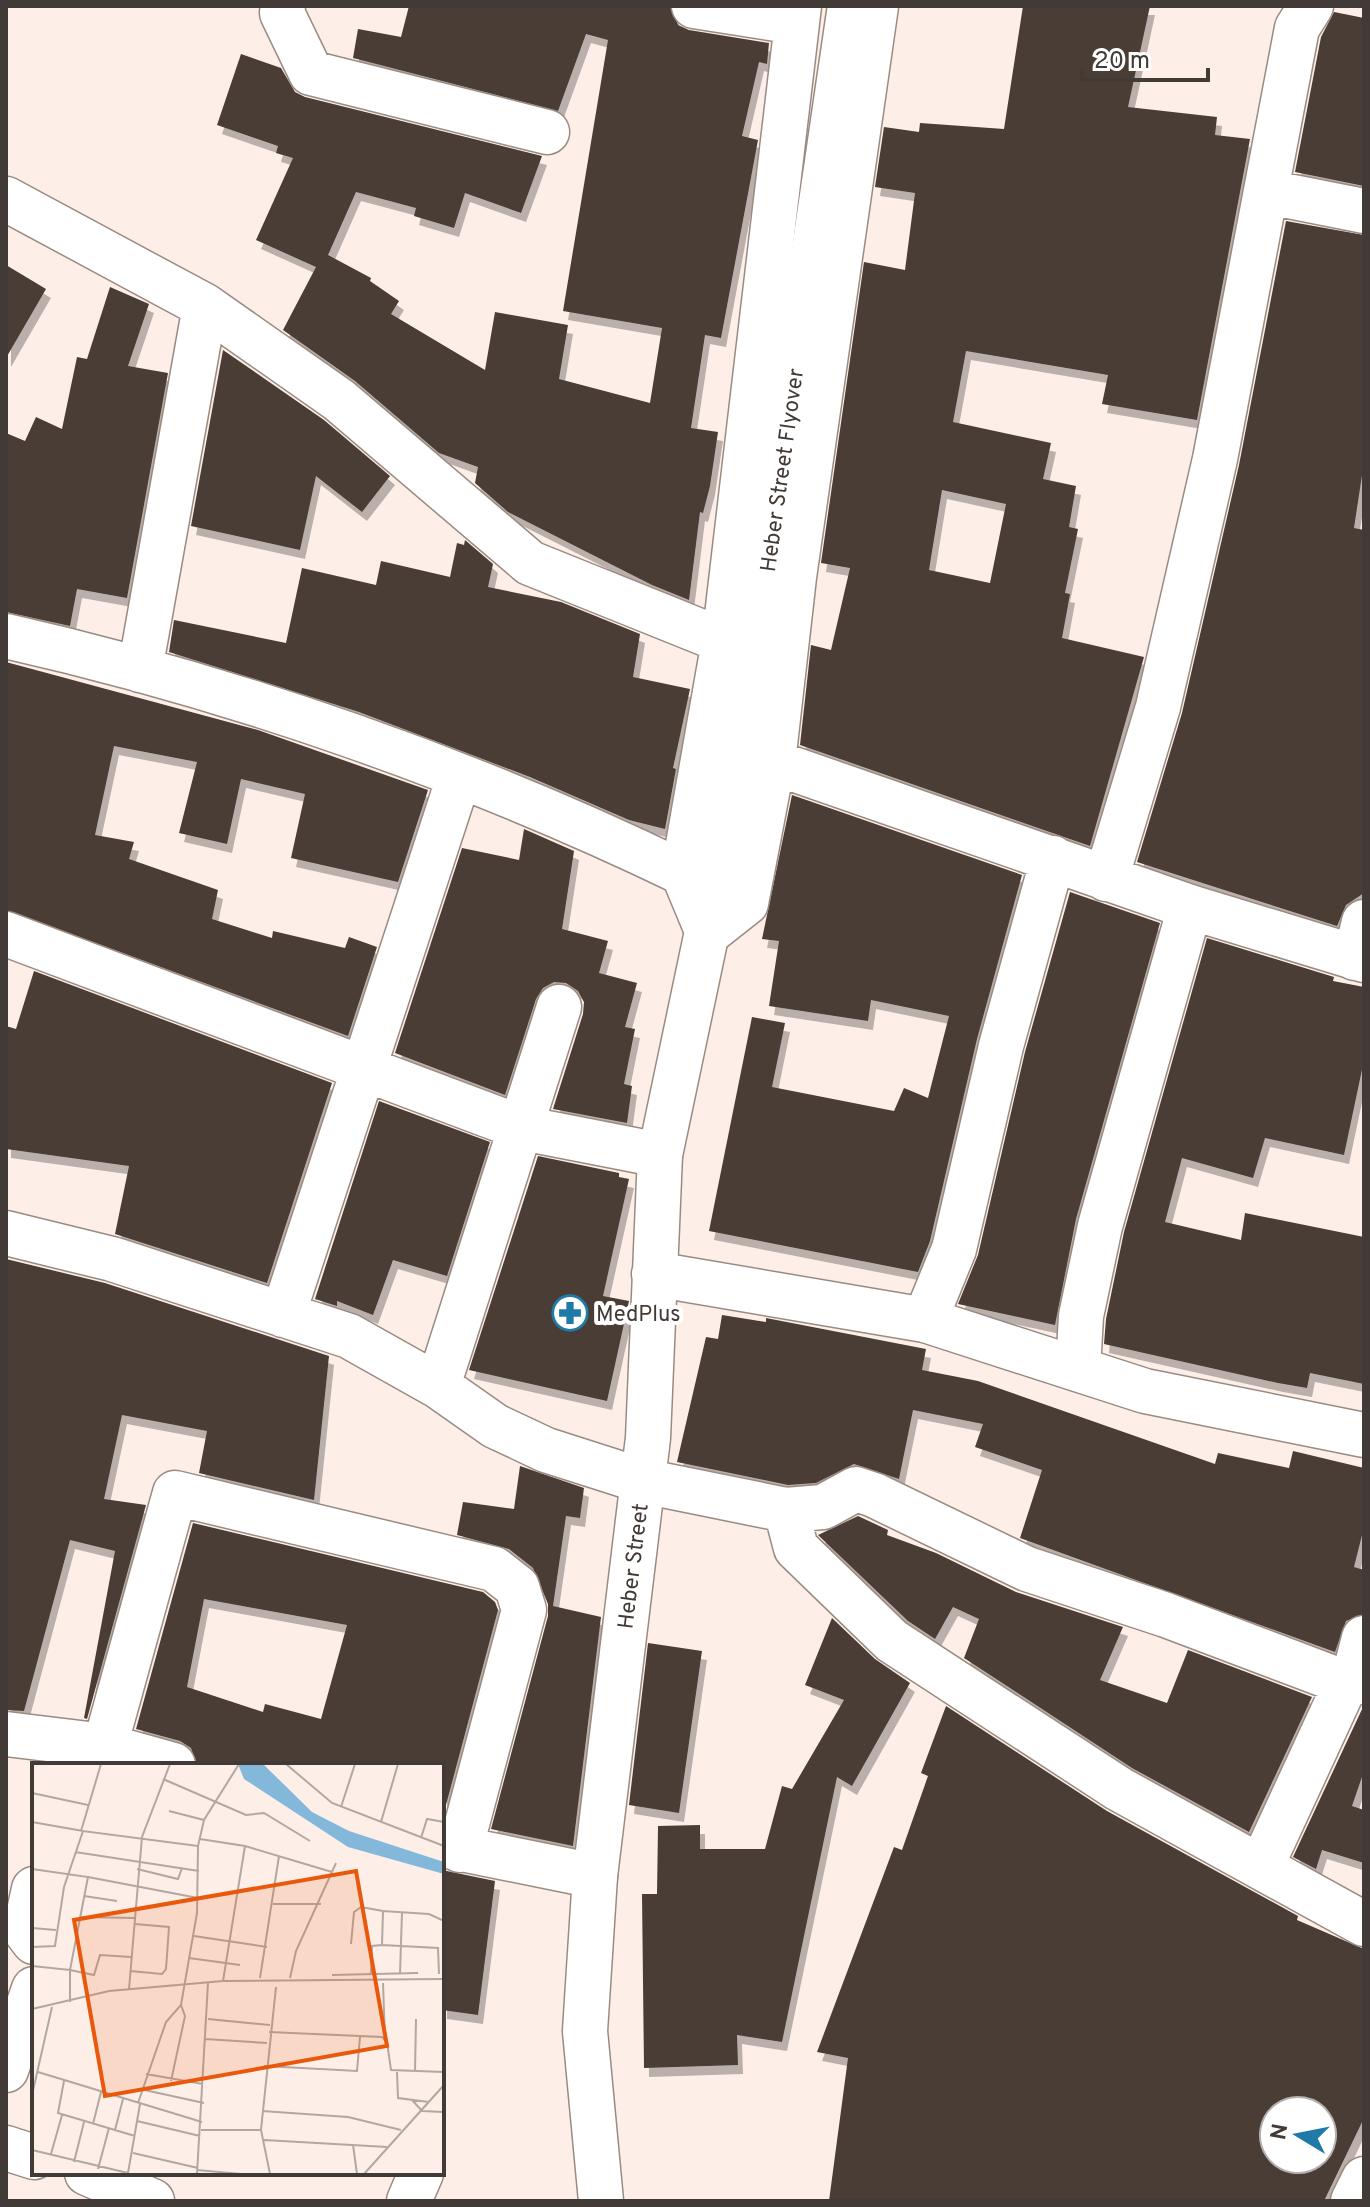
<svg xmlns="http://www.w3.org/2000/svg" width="1370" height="2207" font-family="Overpass,sans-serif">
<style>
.building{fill:#493c34;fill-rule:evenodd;filter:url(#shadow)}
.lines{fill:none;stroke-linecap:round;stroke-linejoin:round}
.minor-casing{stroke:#9a8b82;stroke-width:47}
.tertiary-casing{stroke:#9a8b82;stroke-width:47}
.minor{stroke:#fff;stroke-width:44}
.tertiary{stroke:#fff;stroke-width:44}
.labels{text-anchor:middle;stroke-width:8;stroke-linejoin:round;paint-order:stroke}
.street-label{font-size:22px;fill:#413a36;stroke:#fff}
.poi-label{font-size:22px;fill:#413a36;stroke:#fff;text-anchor:start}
.inset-road{fill:none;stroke:#b2a7a1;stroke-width:2}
.view{fill:#e8590c;fill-opacity:0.15;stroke:#e8590c;stroke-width:4}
.inset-edge{fill:none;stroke:#413a36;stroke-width:4}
</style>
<defs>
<filter id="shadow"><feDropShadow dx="5" dy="9" stdDeviation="0" flood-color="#0004"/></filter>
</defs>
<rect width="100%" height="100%" fill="#fdefe8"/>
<!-- building -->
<path class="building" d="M409 6H670L678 25 689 30 769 43 767 64 759 62 742 136 758 140 721 338 705 335 691 428 718 432 710 486 703 513 700 512 689 600 652 585 508 512 475 483 478 467 439 453 355 381 283 330 316 267 256 240 293 158 276 153 278 146 217 125 241 54 281 68 295 92 305 97 542 156 521 213 465 193 454 228 414 216 416 208 356 192 328 255 371 278 370 281 399 301 391 314 485 370 495 312 568 325 559 379 650 403 662 328 563 311 608 40 586 34 558 111 353 58 358 29 401 37Z
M1023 6H1150L1128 107 1217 117 1215 135 1250 139 1197 420 1102 404 1108 375 966 351 953 422 1051 443 1043 479 1076 486 1069 527 1078 529 1065 593 1070 594 1062 638 1144 657 1090 846 800 745 811 645 831 650 850 568 821 563 864 262 905 270 915 193 875 187 884 127 919 132 920 123 1004 129ZM942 490 1006 504 990 583 929 570Z
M1334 12 1364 18V186L1295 172 1321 37Z
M1286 221 1364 235V462L1354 528 1364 530V893L1346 905 1337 926 1137 862 1182 713 1239 465Z
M6 265 46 289 6 358Z
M110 287 149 304 128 366 168 373 127 598 77 589 70 626 6 612V433L25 441 36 417 62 429 77 357 87 359Z
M223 350 324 420 390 476 362 512 316 476 300 550 191 526Z
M465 540 493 564 488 587 561 602 640 634 633 677 690 689 673 768 676 769 665 829 629 820 530 777 359 712 169 652 174 620 286 643 302 568 376 585 381 561 450 577 457 543 464 545Z
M6 662 258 730 428 790 398 882 291 858 305 794 241 779 227 844 179 833 197 762 114 746 95 835 134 842 129 859 218 890 212 919 272 938 273 931 345 948 349 937 377 947 348 1036 6 910Z
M792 795 1022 875 977 1039 930 1241 918 1272 709 1231 752 1017 785 1023 772 1087 894 1111 904 1088 928 1098 949 1016 871 1000 868 1021 769 1006 779 941 762 939Z
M524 829 574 851 562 929 608 941 599 973 637 983 625 1027 635 1029 624 1084 632 1086 627 1123 553 1109 583 1014 584 1002 578 991 566 983 554 982 543 988 536 999 505 1095 395 1053 462 848 519 860Z
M1070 892 1160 923 1076 1219 1055 1325 958 1304 978 1255 1025 1052Z
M1207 938 1334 977 1333 981 1364 987V1060L1344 1155 1265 1138 1253 1178 1182 1158 1165 1222 1241 1240 1245 1213 1364 1237V1384L1310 1373 1307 1388 1278 1383 1104 1344 1106 1319 1124 1232Z
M34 971 332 1083 267 1283 115 1234 129 1166 6 1149V1026L16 1029Z
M379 1101 490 1142 447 1276 393 1260 373 1315 337 1301V1306L315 1299Z
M538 1156 619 1173V1177L629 1179 603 1296 629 1301 607 1401 469 1370Z
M6 1259 105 1283 329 1356 314 1500 199 1473 207 1431 122 1415 104 1499 146 1505 87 1719 84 1718 115 1551 70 1540 24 1711 6 1710Z
M722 1315 766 1322V1318L926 1349 922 1370 978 1381 1215 1464 1218 1453 1289 1468 1293 1451 1364 1468V1527L1354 1567 1364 1570V1614L1346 1621 1335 1652 1020 1538 1042 1470 975 1447 983 1424 913 1410 899 1479 854 1464 816 1483 788 1485 677 1462 706 1337 718 1339Z
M520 1466 584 1488 580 1518 566 1516 553 1606 601 1617 573 1846 491 1829 548 1616V1604L533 1568 509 1549 457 1535 463 1502 514 1509Z
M858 1516 888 1530 887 1535 936 1553 1016 1592 1123 1627 1100 1680 1167 1703 1188 1650 1312 1697 1249 1832 1132 1768 964 1658 979 1619 953 1607 935 1639 908 1621 818 1535Z
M193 1523 483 1592 495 1602 498 1610 442 1820V1765H197L191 1748 180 1741 136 1729ZM204 1599 347 1625 321 1719 265 1704 263 1712 187 1687Z
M832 1618 875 1659 910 1683 852 1786 837 1777 782 2042 737 2035 738 2065 644 2068 642 1894H657L658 1826 700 1825V1849H765L782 1786 792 1789 844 1700 805 1685Z
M648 1643 702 1651 679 1813 629 1805Z
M1364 1705V1771L1352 1806 1364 1810V1863L1322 1850 1316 1869 1293 1857Z
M946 1706 1107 1811 1298 1916 1297 1920 1364 1949V2118L1324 2201H829L848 2058 817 2052 894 1847 902 1850 928 1776 921 1773ZM1274 2111H1322V2159H1274Z
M442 1870 495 1881 478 2015 442 2010Z"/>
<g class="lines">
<defs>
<path id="minor" d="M283 6 282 13 311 73 547 132
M694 6 796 22
M799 6 724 641 683 873 708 933 746 903 773 762 794 577 876 6
M1268 192 1364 211
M6 199 205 306 339 400 530 563 724 641
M6 636C236 688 470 770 683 873
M140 670 205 306
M773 762 1190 907 1364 960
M1106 879 1158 707 1215 459 1297 28 1311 6
M6 934 522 1128 660 1155
M1355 958 1364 922
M6 1233 112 1259 349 1336 438 1386 495 1426 546 1450 643 1481 786 1510 796 1548 892 1641 1119 1789 1364 1924
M283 1315 459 777
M925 1320 954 1249 1001 1046 1053 858
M1078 1369 1081 1316 1100 1226 1190 907
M438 1386 559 1007
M786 1510 823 1507 856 1489 874 1495 1027 1569 1166 1615 1346 1683
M6 1734 105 1746 173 1765
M105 1746 175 1493 494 1569 517 1587 524 1610 460 1850
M442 1845 595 1876
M1261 1867 1346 1683 1352 1684 1364 1638
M34 1889 25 1930 34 1942
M6 2070 34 1989
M6 2148 34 2157
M87 2173 152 2201
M409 2201 421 2173
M1353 2201 1364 2179"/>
<path id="tertiary" d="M654 1274 925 1320 1145 1391 1364 1435
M601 2201 585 2031 595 1876 648 1438 660 1155 729 827 850 6"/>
</defs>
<!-- minor casing -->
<use href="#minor" class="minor-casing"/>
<!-- tertiary casing -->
<use href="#tertiary" class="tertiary-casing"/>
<!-- minor -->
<use href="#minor" class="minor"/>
<!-- tertiary -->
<use href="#tertiary" class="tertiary"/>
</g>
<!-- icons -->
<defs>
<symbol id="pharmacy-ring" viewBox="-11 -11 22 22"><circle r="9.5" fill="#fff" stroke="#1f7aa8" stroke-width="1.5"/><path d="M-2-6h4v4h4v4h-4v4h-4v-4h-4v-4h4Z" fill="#1f7aa8"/></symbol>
</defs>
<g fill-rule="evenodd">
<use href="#pharmacy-ring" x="550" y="1293" width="40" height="40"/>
</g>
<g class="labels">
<!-- street labels -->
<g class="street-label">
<text transform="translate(781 470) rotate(-82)" y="8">Heber Street Flyover</text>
<text transform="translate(632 1566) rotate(-83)" y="8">Heber Street</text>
</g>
<!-- poi labels -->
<g class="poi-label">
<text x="596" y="1321">MedPlus</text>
</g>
</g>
<!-- overview -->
<g transform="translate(32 1763)">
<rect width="412" height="412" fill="#fdefe8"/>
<path d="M206 1H231L280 49 317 68 412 99V111L316 84 212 16Z" fill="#83b8da"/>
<path class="inset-road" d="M254 1 300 40 412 83M131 16 214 52 232 50 278 78M0 30 56 42M309 44 323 1M137 48 172 57M0 59 51 68M349 59 366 1M49 68 69 1M389 75 395 56 412 59M168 76 213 83 300 109M43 89 167 108M0 106 56 114 38 207 0 203M105 106 146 116 150 105M56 114 166 135M52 133 85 138M241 141H289M50 154 103 155M0 165 24 167M162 173 235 184M319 181 322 149 329 144 351 148M350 182 351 148 397 151 410 157M0 184 23 183 32 124 51 68 166 83M157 195 208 202M98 208 130 211 134 206 137 164 103 161M339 210 340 183 350 182 406 185 407 211M368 210 370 150M300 212 386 210M228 215 247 93M258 215 264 188 304 100M191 218 213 83M351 220 353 276M97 226 110 74 138 1M38 239V207L62 212 68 192 99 194M0 246 77 228 191 218 412 216M176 256 238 262M237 269 350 274 355 279 359 307 412 309M173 276 235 280M232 303 325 308 328 274M6 309 170 359M365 309 366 335 397 339M383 309 384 256M114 311 171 321M32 318 26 350 103 373M139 318 153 253 149 242M108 326 172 340M0 332 20 244M380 337 390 348 412 349M106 340 134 259 149 242 165 150 166 83 172 57 207 1M230 348 316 354 369 367M105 358 168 373M61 361 69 329M83 367 91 336M169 367H229M232 377 355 384M321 382 325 411M0 387 96 410 108 341M101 390 166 405M19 391 30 352M42 399 52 359M66 406 77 365M165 407 209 411M165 411 176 220M238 411 229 367 244 224M332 411 412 322"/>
<path class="view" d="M324 108 355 283 73 333 42 157Z"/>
<rect width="412" height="412" class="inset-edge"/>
</g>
<!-- border -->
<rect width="1370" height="2207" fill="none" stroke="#413a36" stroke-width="16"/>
<!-- north arrow -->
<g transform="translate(1298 2135) rotate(280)"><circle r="38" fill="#ffffff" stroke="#b3b0af" stroke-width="2"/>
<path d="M0-6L14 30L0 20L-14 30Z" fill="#1f7aa8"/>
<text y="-12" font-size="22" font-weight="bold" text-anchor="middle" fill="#413a36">N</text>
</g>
<!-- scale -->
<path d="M1082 68v12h126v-12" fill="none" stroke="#413a36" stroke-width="4"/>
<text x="1094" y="68" font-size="24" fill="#413a36" stroke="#ffffff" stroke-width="6" paint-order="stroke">20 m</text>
</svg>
